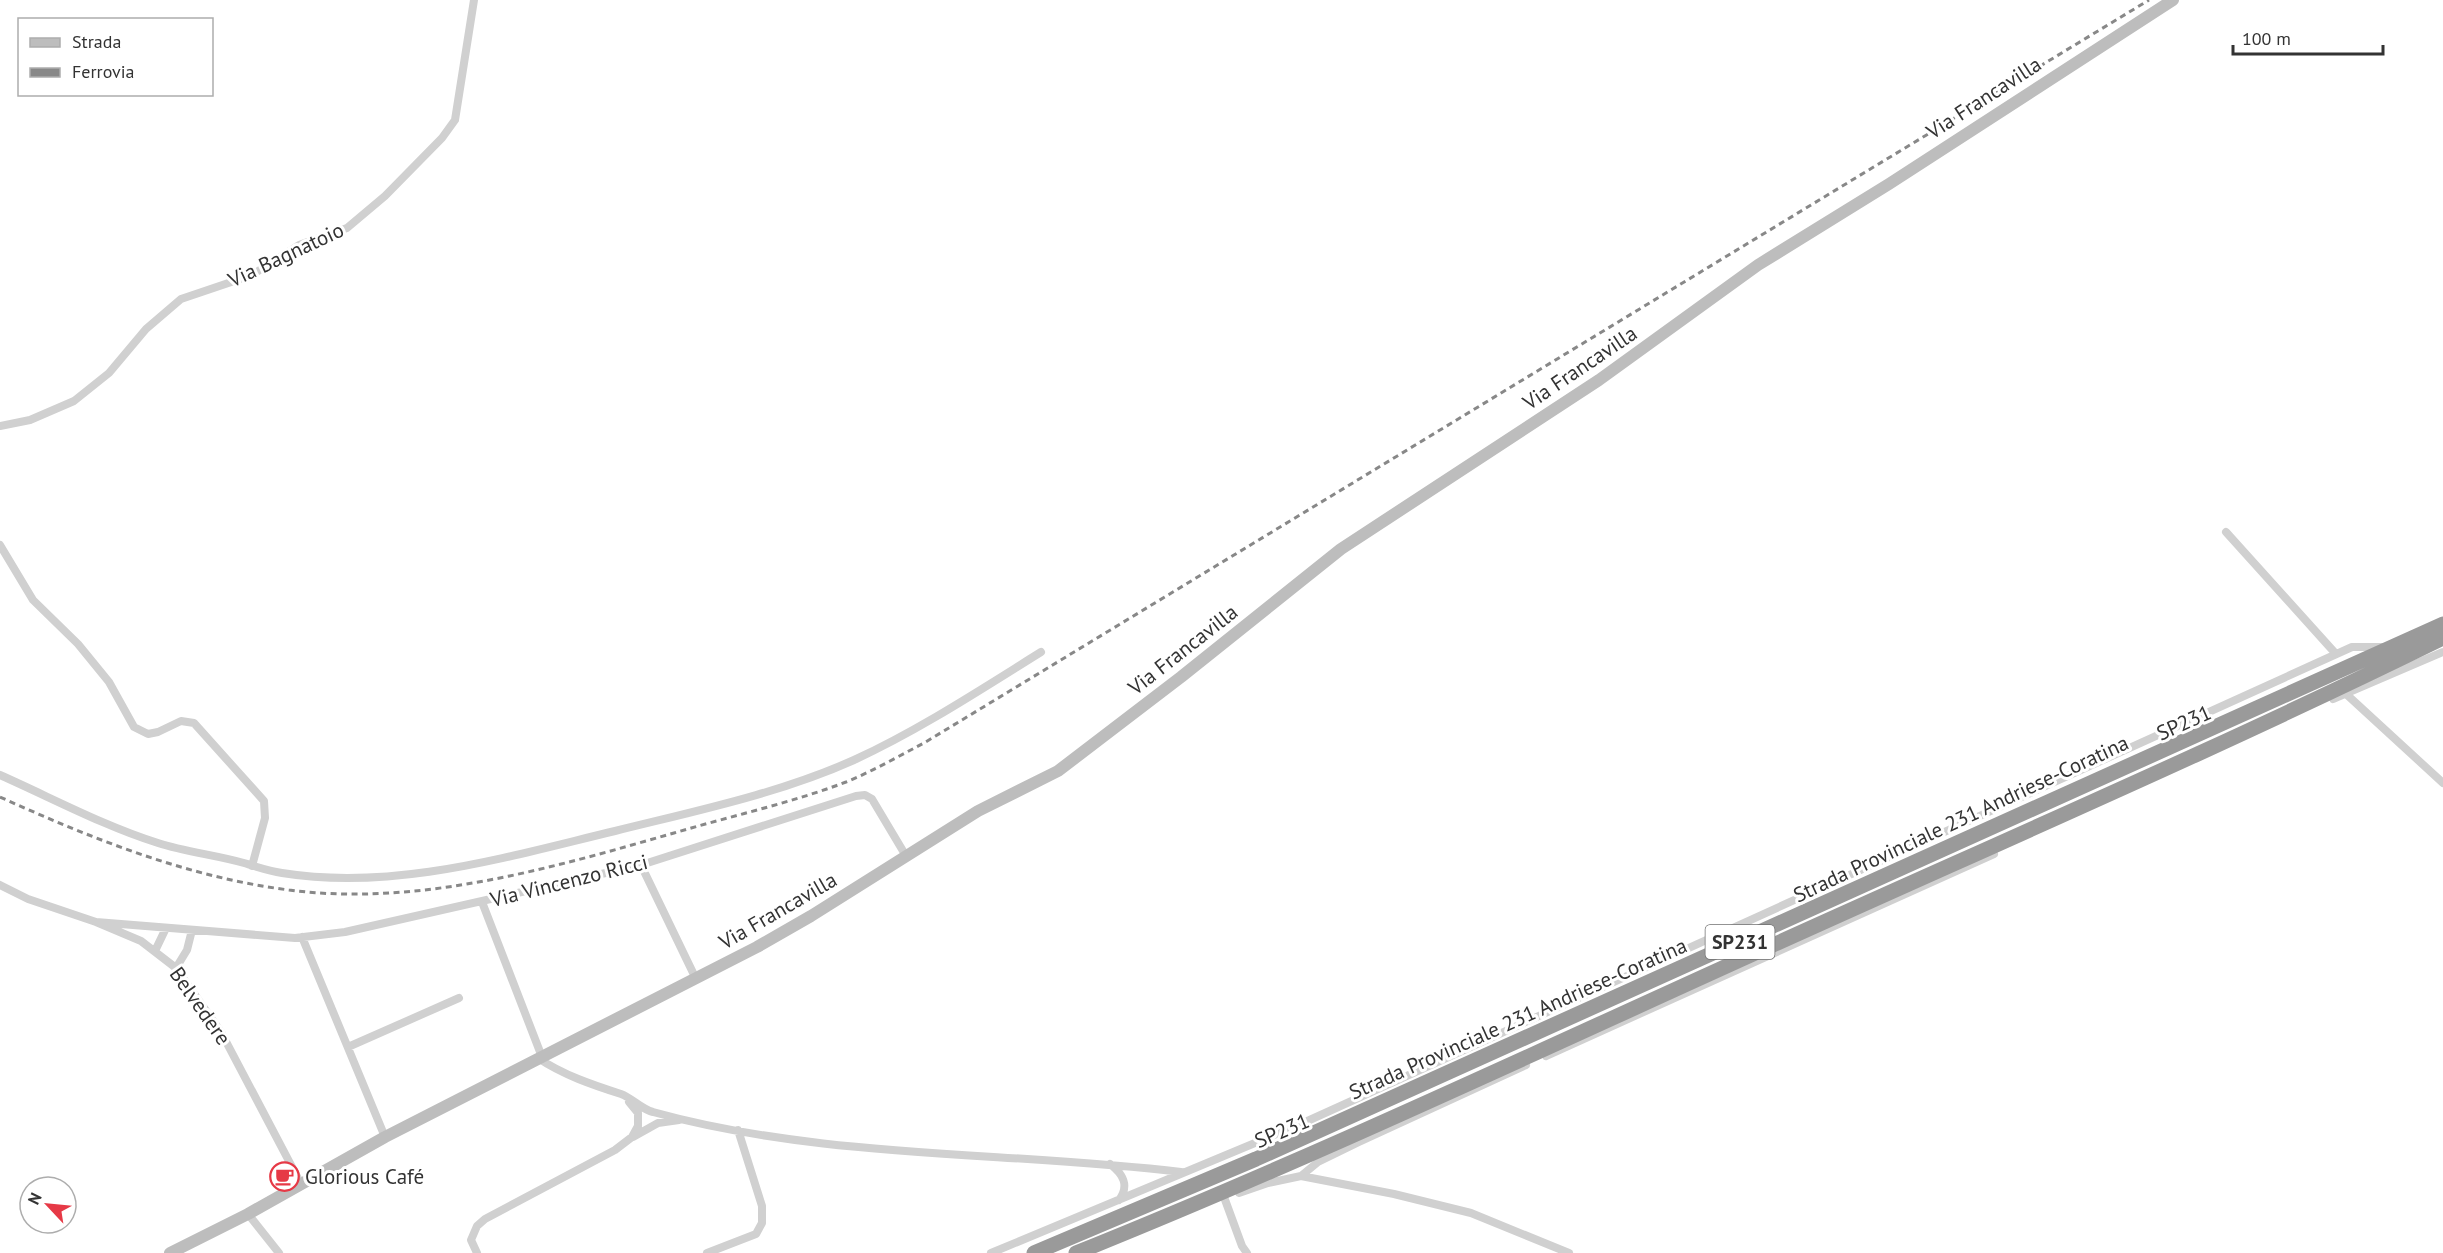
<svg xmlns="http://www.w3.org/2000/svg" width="2443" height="1253" font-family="'PT Sans',sans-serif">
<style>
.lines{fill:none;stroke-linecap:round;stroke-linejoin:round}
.street{stroke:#d0d0d0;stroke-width:8}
.secondary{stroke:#bdbdbd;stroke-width:12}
.highway{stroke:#9a9a9a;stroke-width:15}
.rail{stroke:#888;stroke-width:3;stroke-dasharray:6 4.5;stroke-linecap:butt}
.labels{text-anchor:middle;stroke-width:6;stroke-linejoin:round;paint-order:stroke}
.shield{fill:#fff;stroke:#707070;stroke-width:1.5}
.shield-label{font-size:20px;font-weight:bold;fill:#333}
.street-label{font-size:21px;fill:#333;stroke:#fff}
.poi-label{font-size:21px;fill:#333;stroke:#fff;text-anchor:start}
</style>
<rect width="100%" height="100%" fill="#fff"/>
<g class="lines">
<!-- street -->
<path class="street" d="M0 426 30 420 74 401 109 373 146 329 181 299 252 275 299 245 347 228 385 196 442 138 455 120 474 0
M2226 532 2336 654
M0 545 33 600 78 644 109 682 134 727 148 734 158 732 181 721 194 723 264 801 265 818 252 866
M2345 693 2443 783
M2333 699 2443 652
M0 775C52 798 104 826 158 843 186 852 216 855 244 863 257 867 269 871 282 873 394 891 506 857 615 831 695 811 778 794 854 760 919 730 980 690 1041 652
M641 865 696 979
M0 885 28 899 96 922 141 941 176 968 221 1032 301 1184
M482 902 542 1057
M96 922 295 938 345 932 641 865 856 796 865 795 872 799 906 856
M302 937 385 1137
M155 951 166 928
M176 968 187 950 192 930
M348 1047 459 998
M1546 1056 1994 854
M538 1058C563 1075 593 1085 621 1094 632 1098 641 1109 653 1112 823 1159 1006 1151 1181 1172
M633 1137 658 1123 679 1120
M1110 1164C1123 1174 1130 1185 1119 1200
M1301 1176 1318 1162 1359 1142 1526 1065
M1239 1193 1268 1183 1301 1176 1394 1194 1471 1213 1569 1253
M1224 1197 1242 1246 1247 1253
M248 1214 279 1253
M477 1253 471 1240 477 1226 485 1219 615 1150 632 1137 638 1126V1113L629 1102
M707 1253 756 1234 762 1223V1206L738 1130
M991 1253 1303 1123 2352 647H2383"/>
<!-- secondary -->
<path class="secondary" d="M170 1253 248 1214 385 1137 757 947 811 916 978 811 1058 771 1181 677 1341 549 1599 380 1758 265 1889 184 2173 0"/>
<!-- highway -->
<path class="highway" d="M1034 1253 1256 1159 2443 624
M1076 1253C1305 1161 1528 1056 1751 955 1982 850 2215 750 2443 638"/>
<!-- rail -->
<path class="rail" d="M0 797C93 839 187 877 289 890 418 907 552 868 674 833 731 816 791 803 846 782 873 771 899 756 924 743L2149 0"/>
</g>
<!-- icons -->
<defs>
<symbol id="cafe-ring" viewBox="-11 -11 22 22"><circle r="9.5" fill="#fff" stroke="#e63946" stroke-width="1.5"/><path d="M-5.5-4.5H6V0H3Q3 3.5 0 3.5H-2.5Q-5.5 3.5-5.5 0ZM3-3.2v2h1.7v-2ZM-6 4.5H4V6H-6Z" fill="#e63946"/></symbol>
</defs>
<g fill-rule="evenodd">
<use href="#cafe-ring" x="268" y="1160" width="33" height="33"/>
</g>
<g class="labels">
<!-- shield labels -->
<rect class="shield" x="1705.5" y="925" width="69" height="34" rx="4.5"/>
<g class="shield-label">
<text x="1740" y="949">SP231</text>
</g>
<!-- street labels -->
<g class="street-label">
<text transform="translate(1984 98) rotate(-33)" y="7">Via Francavilla</text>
<text transform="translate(286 255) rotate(-25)" y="7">Via Bagnatoio</text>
<text transform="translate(1580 368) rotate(-34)" y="7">Via Francavilla</text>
<text transform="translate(1183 650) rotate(-38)" y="7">Via Francavilla</text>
<text transform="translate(2184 723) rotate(-24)" y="7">SP231</text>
<text transform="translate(1961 819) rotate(-25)" y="7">Strada Provinciale 231 Andriese-Coratina</text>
<text transform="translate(569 881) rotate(-14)" y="7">Via Vincenzo Ricci</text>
<text transform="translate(778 911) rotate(-30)" y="7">Via Francavilla</text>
<text transform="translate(200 1006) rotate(55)" y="7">Belvedere</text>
<text transform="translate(1518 1019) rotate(-24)" y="7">Strada Provinciale 231 Andriese-Coratina</text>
<text transform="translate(1282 1131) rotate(-23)" y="7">SP231</text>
</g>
<!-- poi labels -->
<g class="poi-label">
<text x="305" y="1184">Glorious Café</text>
</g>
</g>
<!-- legend -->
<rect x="18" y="18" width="195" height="78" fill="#ffffff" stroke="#adadad" stroke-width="1.5"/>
<rect x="30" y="38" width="30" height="9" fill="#bdbdbd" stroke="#adadad" stroke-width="1.5"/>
<text x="72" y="48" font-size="18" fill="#333333">Strada</text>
<rect x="30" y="68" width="30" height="9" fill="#888888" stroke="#adadad" stroke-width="1.5"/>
<text x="72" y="78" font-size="18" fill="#333333">Ferrovia</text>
<!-- north arrow -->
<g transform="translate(48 1205) rotate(296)"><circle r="28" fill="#ffffff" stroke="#adadad" stroke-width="1.5"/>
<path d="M0-4.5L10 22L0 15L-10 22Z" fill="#e63946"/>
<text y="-9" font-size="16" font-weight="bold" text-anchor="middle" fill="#333333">N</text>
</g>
<!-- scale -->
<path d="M2233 45v9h150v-9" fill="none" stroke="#333333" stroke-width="3"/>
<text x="2242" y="45" font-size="18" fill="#333333" stroke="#ffffff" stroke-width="4.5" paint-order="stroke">100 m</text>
</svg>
